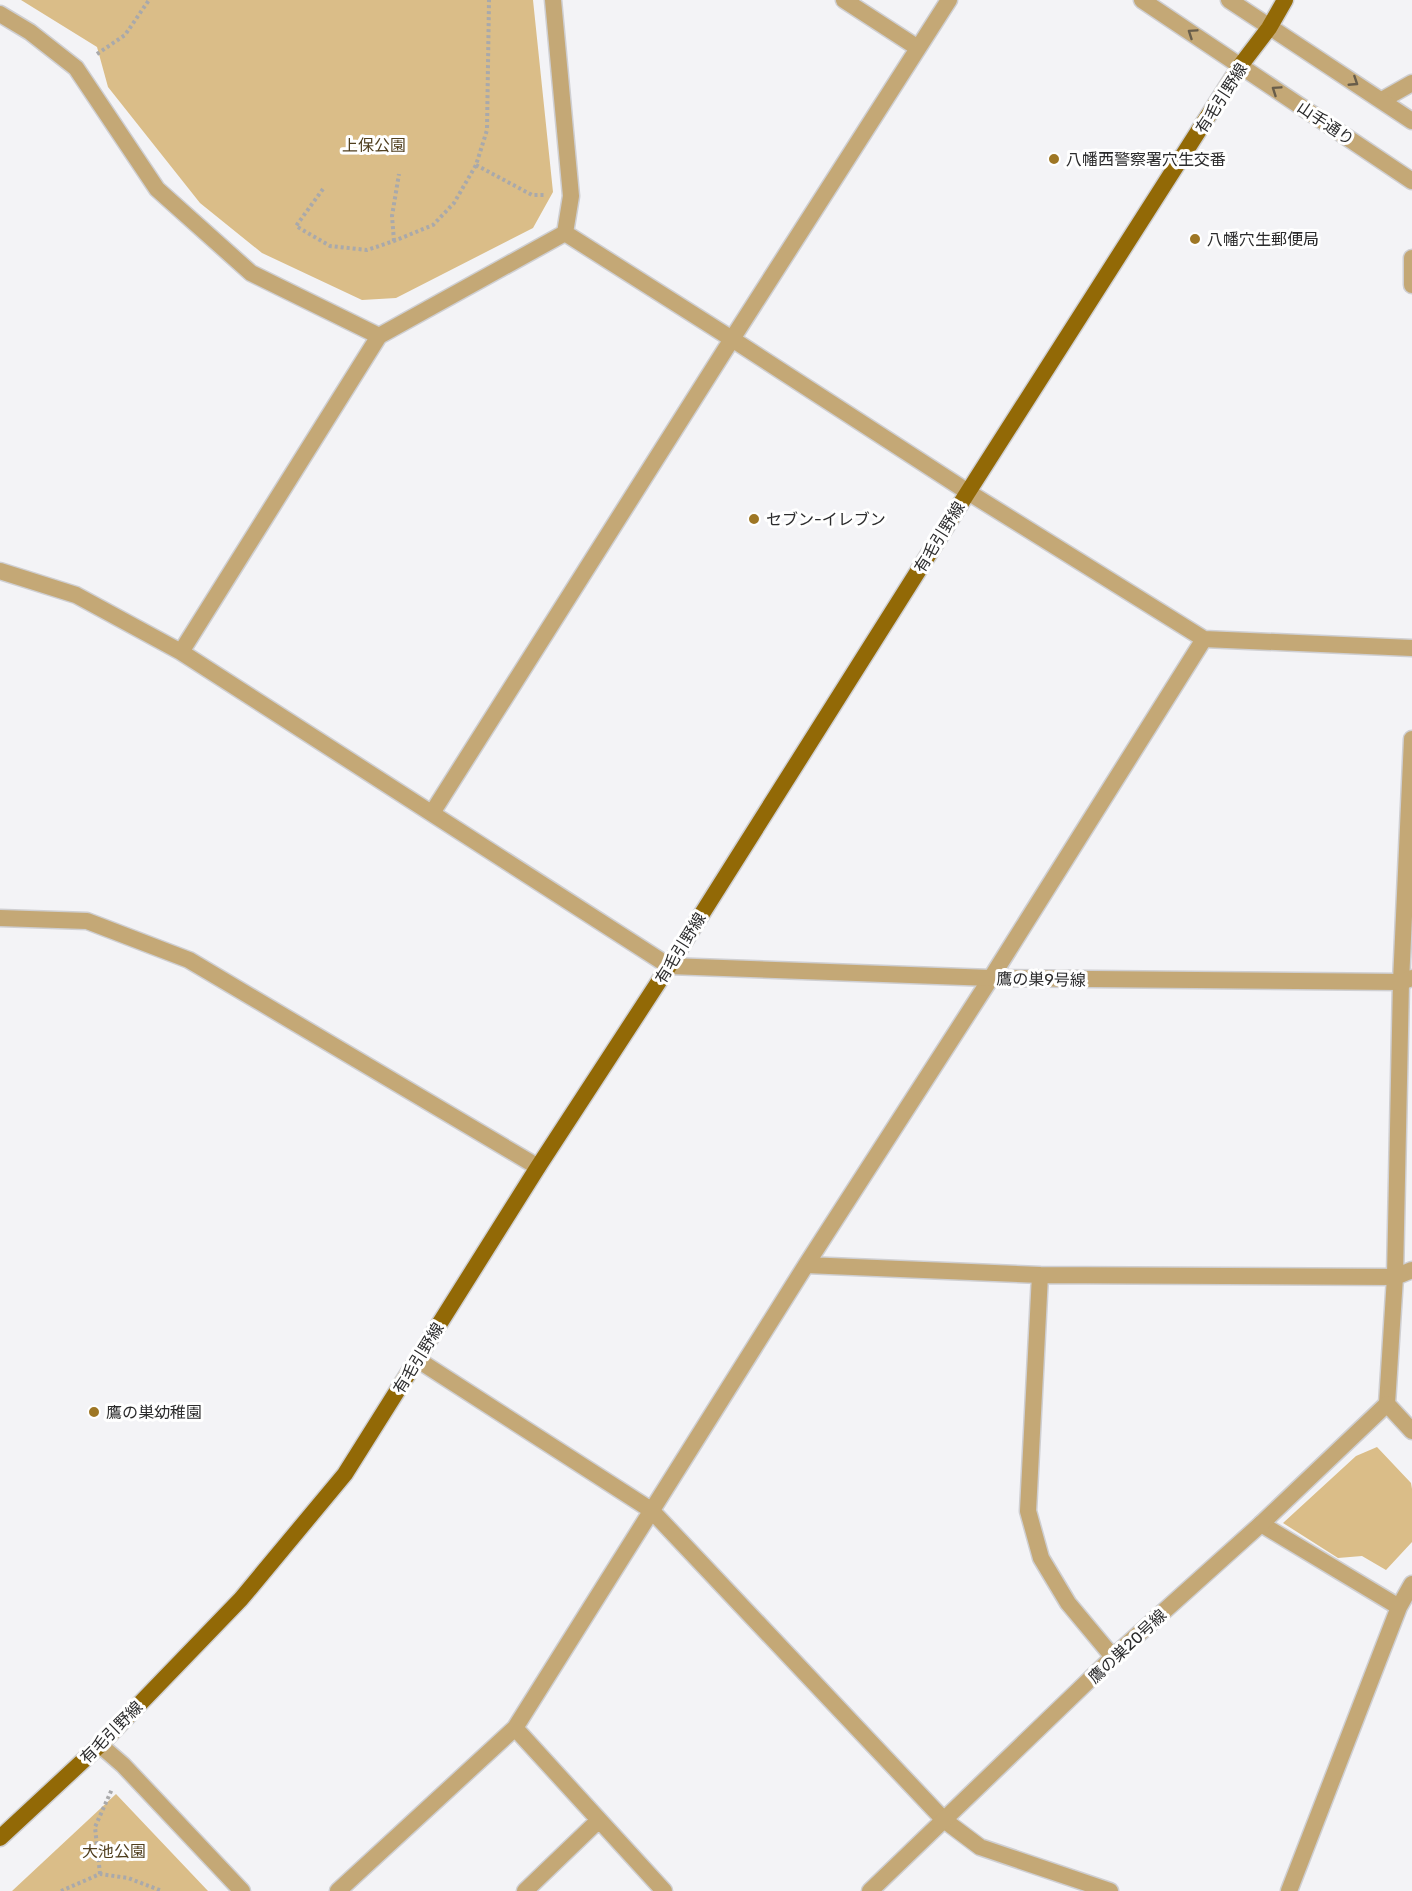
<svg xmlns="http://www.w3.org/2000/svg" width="1412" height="1891" font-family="Rubik,'Noto Sans JP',sans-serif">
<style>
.green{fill:#dabd88}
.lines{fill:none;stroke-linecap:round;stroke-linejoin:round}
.service-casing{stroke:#cfcfd2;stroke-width:19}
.minor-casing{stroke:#cfcfd2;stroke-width:19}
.tertiary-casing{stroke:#cfcfd2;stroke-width:19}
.primary-casing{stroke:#cfcfd2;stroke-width:19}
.path{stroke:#a9a9ab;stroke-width:4;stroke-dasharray:3 3;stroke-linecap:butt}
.service{stroke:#c4a876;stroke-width:16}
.minor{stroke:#c4a876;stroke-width:16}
.tertiary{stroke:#c4a876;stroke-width:16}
.primary{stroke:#926906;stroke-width:16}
.oneway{stroke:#685d4a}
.poi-dot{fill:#9e7624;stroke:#fff;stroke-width:2}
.labels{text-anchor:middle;stroke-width:6;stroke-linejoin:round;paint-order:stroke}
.street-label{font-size:16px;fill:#2b2b2c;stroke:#fff}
.park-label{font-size:16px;fill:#503f1f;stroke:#fff}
.poi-label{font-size:16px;fill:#2b2b2c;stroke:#fff;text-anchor:start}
</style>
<rect width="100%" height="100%" fill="#f3f3f6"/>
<!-- green -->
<path class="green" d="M21 0H533L553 192 533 228 396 298 362 300 262 253 200 203 108 87 97 47Z
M1377 1447 1411 1483 1412 1489V1542L1386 1570 1362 1556 1338 1558 1283 1523 1356 1456Z
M116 1794 208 1891H12Z"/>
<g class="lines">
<defs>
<path id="service" d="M0 918 87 921 189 960 538 1167"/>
<path id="minor" d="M553 0 571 196 565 233
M844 0 918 48
M0 14 30 32 76 68 157 189 251 273 379 336 565 233
M1382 100 1412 83
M565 233 732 339 968 492 1204 639 1412 648
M1412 258V285
M0 571 76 595 181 652 669 966
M181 652 379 336
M1412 739 1401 982 1395 1277 1387 1404 1412 1431
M432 813 732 339 949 0
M806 1265 1040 1275 1395 1277 1412 1270
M1040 1275 1028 1511 1041 1558 1068 1603 1113 1657
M418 1360 651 1510 944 1820 980 1847 1110 1891
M1261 1524 1399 1607
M515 1728 664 1891
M100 1745 123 1765 242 1891
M338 1891 515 1728 806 1265 991 978 1204 639
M525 1891 599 1820
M1289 1891 1399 1607 1412 1584"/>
<path id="tertiary" d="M1142 0 1412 181
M1229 0 1412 121
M669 966 991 978 1401 982 1412 978
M870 1891 1113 1657 1261 1524 1387 1404"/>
<path id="primary" d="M0 1838 100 1745 241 1599 345 1474 538 1167 669 966 968 492 1240 66 1269 28 1285 0"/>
</defs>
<!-- service casing -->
<use href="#service" class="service-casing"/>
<!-- minor casing -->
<use href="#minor" class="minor-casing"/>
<!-- tertiary casing -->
<use href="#tertiary" class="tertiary-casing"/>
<!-- primary casing -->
<use href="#primary" class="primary-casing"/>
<!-- path -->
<path class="path" d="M97 54 125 35 149 0
M476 165 532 195H546
M323 189 296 226 330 246 367 250 394 241 433 225 454 203 476 165 487 130 489 0
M394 241 392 216 399 174
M100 1874 95 1827 112 1789
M61 1891 100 1874 128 1878 162 1891"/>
<!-- service -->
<use href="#service" class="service"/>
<!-- minor -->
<use href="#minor" class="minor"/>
<!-- tertiary -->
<use href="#tertiary" class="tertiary"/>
<!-- primary -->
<use href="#primary" class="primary"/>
</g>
<!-- one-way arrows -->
<defs><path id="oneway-chevron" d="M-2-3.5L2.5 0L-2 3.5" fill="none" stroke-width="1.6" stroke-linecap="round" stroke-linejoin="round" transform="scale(1.5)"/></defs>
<g class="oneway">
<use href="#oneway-chevron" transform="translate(1192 33) rotate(-146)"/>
<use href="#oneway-chevron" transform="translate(1354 82) rotate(33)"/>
<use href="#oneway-chevron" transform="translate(1276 90) rotate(-146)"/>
</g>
<!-- markers -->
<g class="poi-dot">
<circle cx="1054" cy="159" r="6"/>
<circle cx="1195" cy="239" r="6"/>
<circle cx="754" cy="519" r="6"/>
<circle cx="94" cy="1412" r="6"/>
</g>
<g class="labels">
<!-- street labels -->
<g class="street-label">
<text transform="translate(1221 98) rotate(-57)" y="6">有毛引野線</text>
<text transform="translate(1326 123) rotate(34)" y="6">山手通り</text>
<text transform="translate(939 537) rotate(-58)" y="6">有毛引野線</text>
<text transform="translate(680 948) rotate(-58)" y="6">有毛引野線</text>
<text transform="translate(1041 979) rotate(1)" y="6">鷹の巣9号線</text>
<text transform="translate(418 1358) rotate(-58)" y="6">有毛引野線</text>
<text transform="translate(1127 1646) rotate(-43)" y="6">鷹の巣20号線</text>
<text transform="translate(111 1732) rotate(-45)" y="6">有毛引野線</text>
</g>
<!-- park labels -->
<g class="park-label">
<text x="374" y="151">上保公園</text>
<text x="114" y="1857">大池公園</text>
</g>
<!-- poi labels -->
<g class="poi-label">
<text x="1066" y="165">八幡西警察署穴生交番</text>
<text x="1207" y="245">八幡穴生郵便局</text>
<text x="766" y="525">セブン-イレブン</text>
<text x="106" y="1418">鷹の巣幼稚園</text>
</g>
</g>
</svg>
